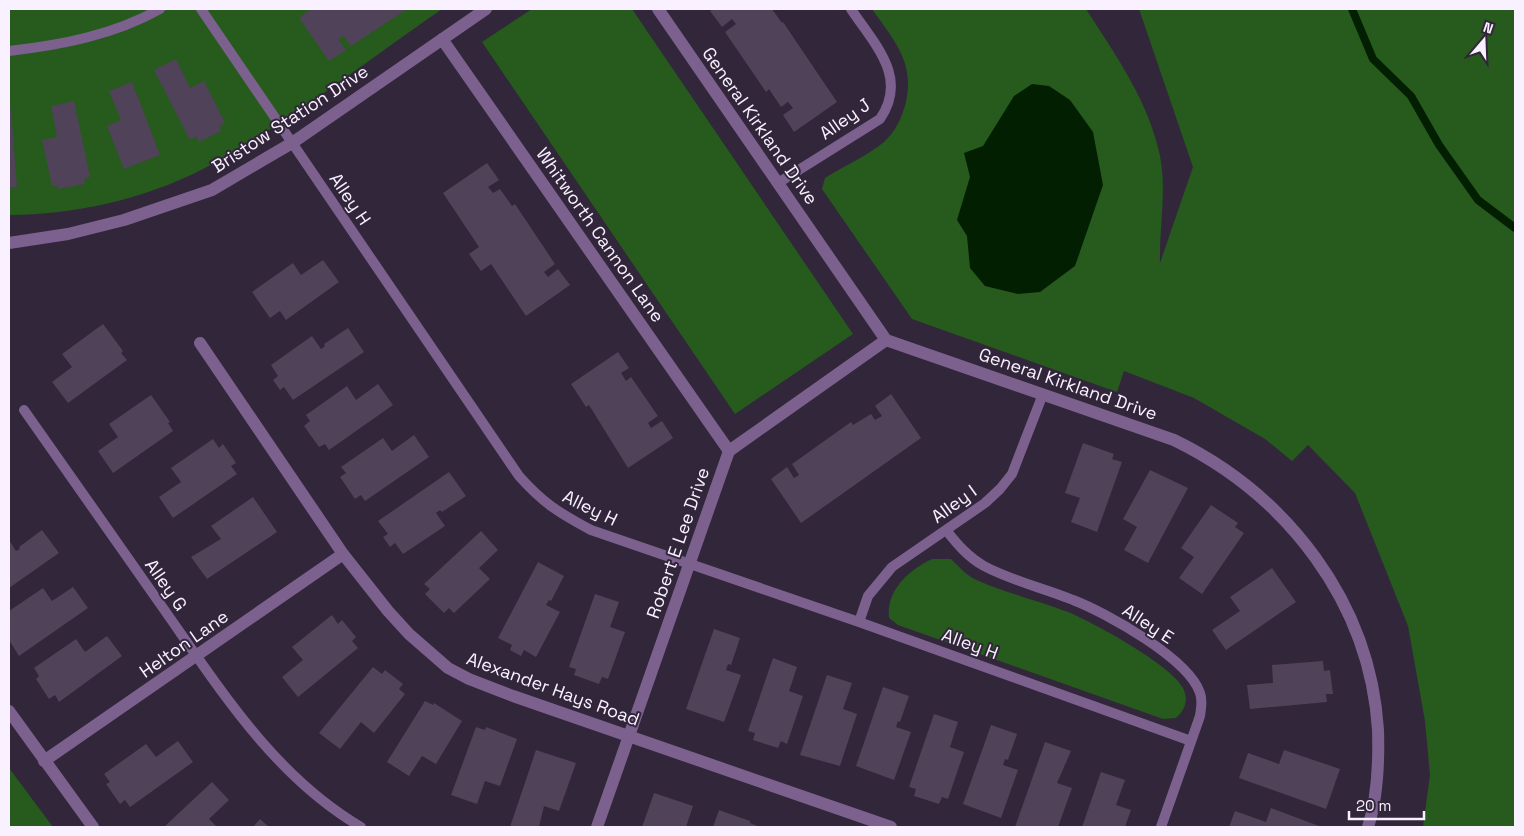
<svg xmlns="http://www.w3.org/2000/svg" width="1524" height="836" font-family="'Space Grotesk',sans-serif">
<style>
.green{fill:#265b1d}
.water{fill:#031f01}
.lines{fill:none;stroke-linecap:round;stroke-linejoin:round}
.stream{stroke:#031f01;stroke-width:8}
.building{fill:#504259}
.service{stroke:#7c618e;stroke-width:10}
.minor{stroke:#7c618e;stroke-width:12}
.labels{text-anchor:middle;stroke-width:4;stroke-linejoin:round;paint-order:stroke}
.street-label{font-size:18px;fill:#f9f1ff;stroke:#32263b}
</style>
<rect width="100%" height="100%" fill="#32263b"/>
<!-- green -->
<path class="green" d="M9 9H442C364 63 287 124 203 169 145 199 74 215 9 215Z
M532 9H632L853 334 735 414 482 42Z
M872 9H1086C1115 54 1149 102 1160 156 1167 191 1159 228 1160 263L1193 167 1139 9H1515V827H1423L1430 775 1425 721 1408 626 1355 493 1308 445 1292 461 1265 439 1194 398 1124 371 1117 392 912 319 822 189 825 178C844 166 867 156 884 142 895 132 901 119 905 106 916 63 895 42 872 9Z
M932 559H951C961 569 968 577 981 582 1009 594 1040 601 1068 612 1094 623 1170 664 1183 688 1189 700 1185 710 1176 718L1163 719 898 625 889 618C886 590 909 570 932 559Z
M9 768 53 827H9Z"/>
<!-- water -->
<path class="water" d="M1032 84 1049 86 1070 100 1093 132 1103 185 1075 266 1040 292 1018 294 985 286 970 268 967 236 957 220 970 177 964 153 983 146 1014 96Z"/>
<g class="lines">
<!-- stream -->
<path class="stream" d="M1352 9 1373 59 1411 96 1439 145 1478 200 1515 228"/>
</g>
<!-- building -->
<path class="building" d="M311 9H407L351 46 343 36 338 39 346 50 329 61 299 18Z
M713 9H772L782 23 783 22 837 102 794 132 783 115 793 108 788 102 781 107 769 89 766 92 725 32 736 24 732 19 722 27 710 11Z
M176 59 190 88 204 81 225 123 219 126 221 131 199 142 196 136 190 140 154 70Z
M132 82 160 155 124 169 107 126 121 120 109 91Z
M74 101 90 177 84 179 85 184 58 189 57 185 52 186 42 140 57 137 51 106Z
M9 109H11L17 187H9Z
M487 163 499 180 488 187 493 193 500 189 512 206 515 204 555 264 544 272 548 277 558 269 570 285 526 316 491 264 481 271 469 254 479 247 443 193Z
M323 260 339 282 286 320 280 311 270 318 252 292 293 263 301 275Z
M103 324 123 351 121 353 127 360 68 403 52 382 72 367 62 354Z
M348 328 364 352 293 400 284 387 280 390 273 380 278 376 271 365 312 336 321 349 325 346 324 344Z
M618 352 629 368 621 373 626 381 631 377 658 416 648 423 651 428 662 421 673 438 628 468 589 405 586 407 571 384Z
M378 384 393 405 329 450 325 444 319 447 304 426 310 421 306 415 347 386 356 400Z
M891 394 921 438 801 523 771 479 787 467 794 478 799 475 792 464 851 422 853 425 871 414 875 420 882 416 875 406Z
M151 395 170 422 168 423 173 431 113 473 98 451 118 437 109 424Z
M414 435 429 457 365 501 361 495 355 499 340 477 346 473 341 467 383 438 392 451Z
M213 439 219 448 223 444 236 463 231 466 237 474 173 518 159 497 181 482 171 468Z
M1083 443 1114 454 1112 459 1122 462 1097 532 1071 522 1080 498 1065 493Z
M1150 470 1188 488 1148 563 1124 550 1137 527 1123 519Z
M449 472 466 496 442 512 440 510 436 513 445 526 403 554 395 543 390 547 383 537 388 534 378 521Z
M253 497 277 532 207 579 191 557 221 539 211 526Z
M1211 505 1238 523 1235 527 1244 533 1202 594 1179 578 1194 557 1181 548Z
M42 530 59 553 9 588V540L16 551 20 549 19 547Z
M481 531 498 550 479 568 490 579 454 613 449 608 444 613 425 594 430 589 424 584Z
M538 562 564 576 551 601 549 600 546 605 560 612 536 657 524 650 521 656 510 650 512 645 498 638Z
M1272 568 1296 602 1226 650 1212 630 1240 611 1230 597Z
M73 587 88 608 19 656 9 640V611L43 588 52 601Z
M595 594 619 602 610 627 625 632 608 679 602 677 599 684 574 675 576 669 569 667Z
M332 615 338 624 342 620 356 637 352 641 358 648 298 697 282 677 303 660 292 647Z
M714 629 740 638 731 665 728 664 726 670 741 675 724 722 686 709Z
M107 636 122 656 59 702 55 695 49 699 36 679 39 676 34 668 76 639 85 652Z
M773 658 797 667 789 691 803 696 787 744 781 741 778 748 753 740 755 733 748 731Z
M1323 661 1324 671 1330 670 1333 694H1326L1327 702 1250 709 1247 685 1273 683 1272 665Z
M373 667 382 674 385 670 403 684 399 689 405 694 374 733 361 722 340 749 319 733Z
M827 675 852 683 843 709 857 714 840 766 800 755Z
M883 687 909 696 900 722 898 721 896 727 911 732 894 780 856 766Z
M425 701 433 705 434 703 462 721 436 764 422 756 409 776 387 762Z
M934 714 958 722 950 747 964 752 948 799 942 797 939 804 914 796 916 789 909 787Z
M991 725 1017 734 1008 760 1005 759 1003 765 1018 770 1001 818 963 804Z
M476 727 485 730 486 727 517 739 500 786 485 781 477 804 451 795Z
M178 741 193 762 130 807 125 800 120 804 106 784 110 782 104 774 146 744 156 757Z
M1045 742 1071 751 1057 783 1072 788 1058 827H1015Z
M536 750 576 763 559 811 544 806 539 827H510Z
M1284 750 1340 769 1326 809 1239 778 1248 753 1279 764Z
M1101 772 1125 780 1116 805 1131 810 1125 827H1082Z
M212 782 229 800 209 819 217 827H164Z
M654 793 693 806 686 827H642Z
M1271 808 1319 826 1318 827H1229L1235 811 1266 822Z
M719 810 750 821V823L760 827H713Z
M260 819 269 827H253Z"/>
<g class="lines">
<!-- service -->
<path class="service" d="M201 9 519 476C543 503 559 513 591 530L859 622 1191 741
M9 51C61 45 114 35 160 9
M778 183 880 119C909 77 874 44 851 9
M24 410C70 476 116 542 163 608 220 689 274 776 361 827
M946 530C957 544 968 557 984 566 1012 581 1044 588 1073 600 1107 613 1189 659 1200 693 1203 701 1201 708 1200 716L1161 827
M859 622 868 596 892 567 985 503 1000 489 1012 474 1043 394"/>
<!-- minor -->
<path class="minor" d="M658 9 886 340 1174 440C1287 495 1370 602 1378 730 1379 762 1378 796 1368 827
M442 39 729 451
M9 243 68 234 124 220 212 190 292 143 486 9
M200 343 343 554 388 611 409 634 448 668 469 679 513 696 891 827
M9 711 93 827
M44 761 343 554
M597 827 729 451 886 340"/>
</g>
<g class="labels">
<!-- street labels -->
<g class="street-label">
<text transform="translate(290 119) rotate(-33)" y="6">Bristow Station Drive</text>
<text transform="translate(845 119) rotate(-35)" y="6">Alley J</text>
<text transform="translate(760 126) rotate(55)" y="6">General Kirkland Drive</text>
<text transform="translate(350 199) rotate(56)" y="6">Alley H</text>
<text transform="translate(600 235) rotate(55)" y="6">Whitworth Cannon Lane</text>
<text transform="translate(1068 384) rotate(19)" y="6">General Kirkland Drive</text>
<text transform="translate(954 504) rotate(-36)" y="6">Alley I</text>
<text transform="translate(590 508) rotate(26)" y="6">Alley H</text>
<text transform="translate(678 543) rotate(-71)" y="6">Robert E Lee Drive</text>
<text transform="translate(166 585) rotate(55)" y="6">Alley G</text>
<text transform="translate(1148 624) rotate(33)" y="6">Alley E</text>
<text transform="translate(184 644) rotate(-35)" y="6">Helton Lane</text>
<text transform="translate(970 644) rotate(20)" y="6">Alley H</text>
<text transform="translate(553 689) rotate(20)" y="6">Alexander Hays Road</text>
</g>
</g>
<!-- border -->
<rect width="1524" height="836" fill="none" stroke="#f9f1ff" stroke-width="20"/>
<!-- north arrow -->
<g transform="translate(1484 40) rotate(19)" stroke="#32263b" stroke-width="4" paint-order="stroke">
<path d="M0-4L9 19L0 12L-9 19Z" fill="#f9f1ff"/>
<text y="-8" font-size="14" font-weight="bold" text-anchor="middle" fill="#f9f1ff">N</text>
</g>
<!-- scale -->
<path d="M1349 811v8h75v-8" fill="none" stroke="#f9f1ff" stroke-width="2.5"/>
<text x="1356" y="811" font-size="15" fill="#f9f1ff" stroke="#32263b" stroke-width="4" paint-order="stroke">20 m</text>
</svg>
